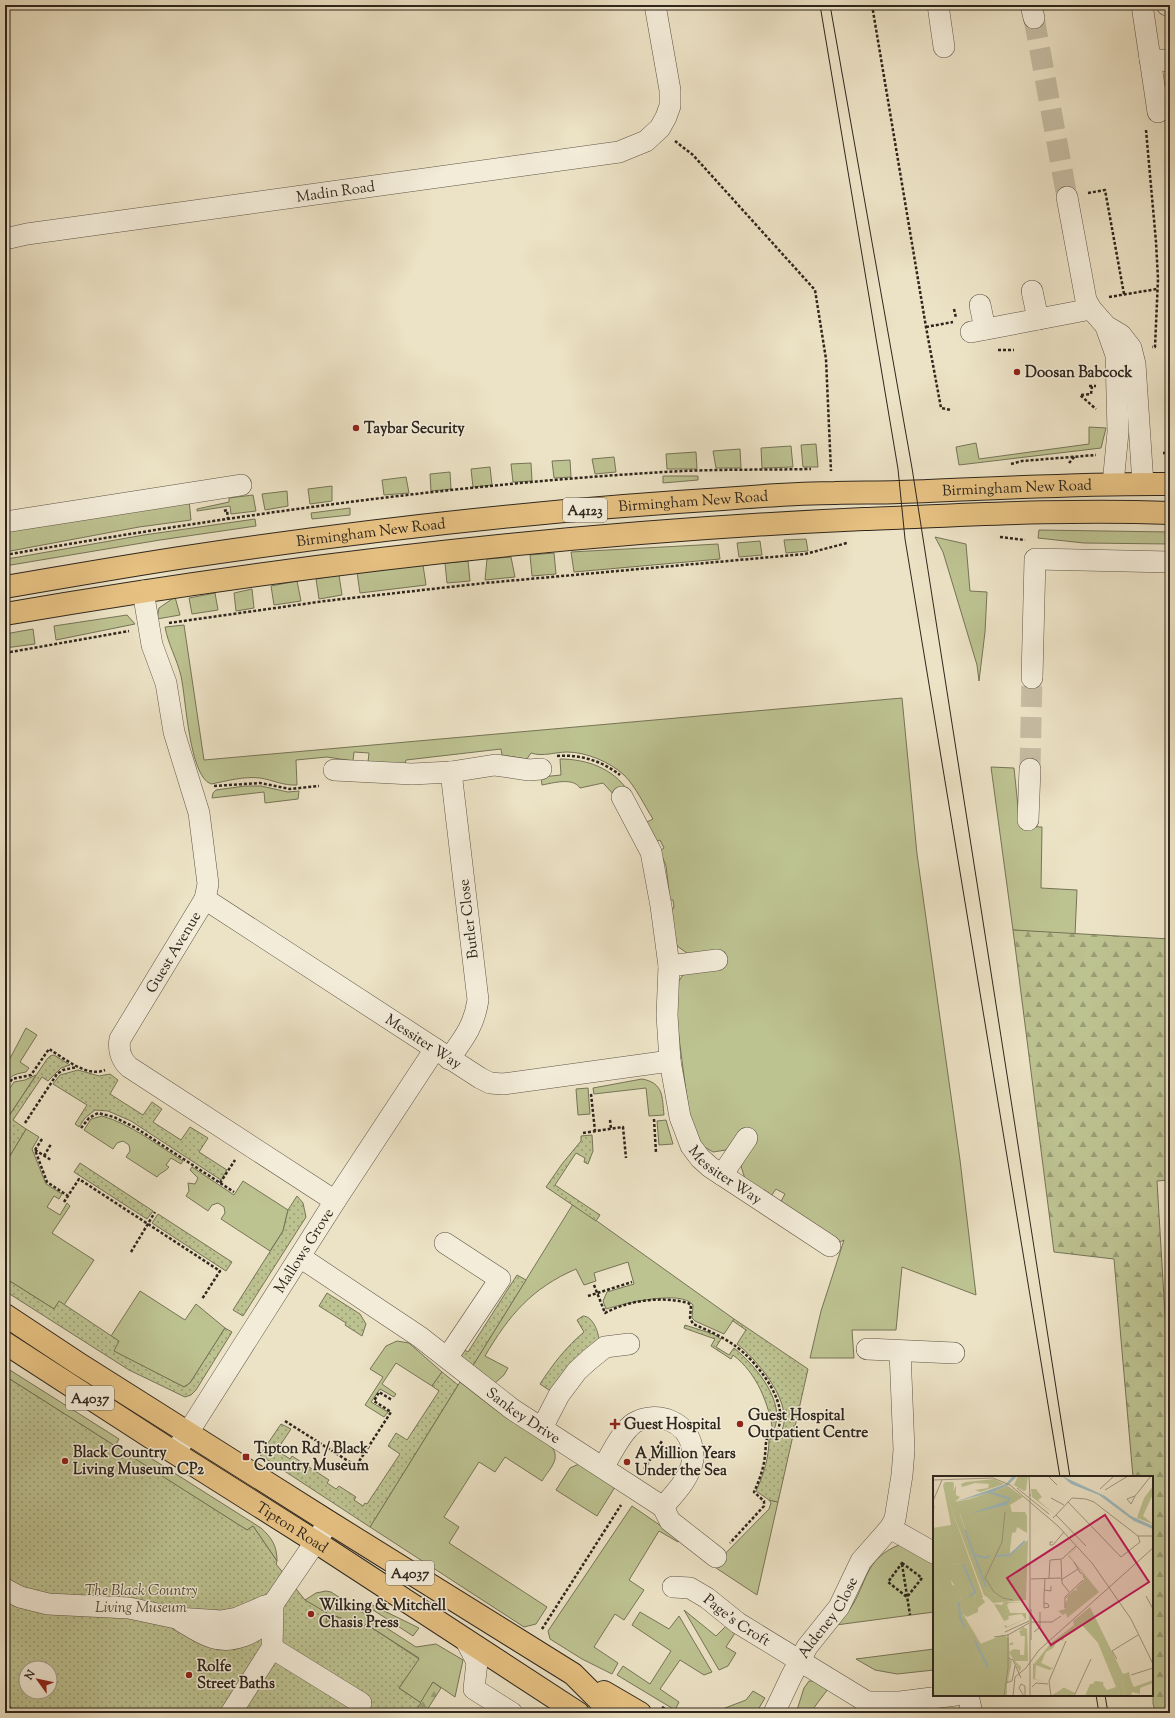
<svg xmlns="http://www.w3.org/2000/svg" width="1175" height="1718" font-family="'Sorts Mill Goudy',serif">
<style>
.grass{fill:#bdc291;stroke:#767457}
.forest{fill:url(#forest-firs);stroke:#767457}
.park{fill:url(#park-dots);stroke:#767457;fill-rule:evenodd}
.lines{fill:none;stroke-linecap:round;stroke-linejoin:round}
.minor-tunnel{stroke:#c6bca3;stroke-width:21;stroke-dasharray:21 10;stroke-linecap:butt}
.minor-casing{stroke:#5e5547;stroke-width:22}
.major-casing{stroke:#2e261d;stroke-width:24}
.highway-casing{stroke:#2e261d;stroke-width:24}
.path{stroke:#2e261d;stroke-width:2.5;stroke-dasharray:3 2;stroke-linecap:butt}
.minor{stroke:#f3ecd9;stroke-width:21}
.major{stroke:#e6c182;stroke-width:22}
.highway{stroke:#e6c182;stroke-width:22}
.tram{stroke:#2e261d;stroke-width:1}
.poi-dot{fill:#8f2418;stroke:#f3ecd9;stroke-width:1.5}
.labels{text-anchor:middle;stroke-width:3;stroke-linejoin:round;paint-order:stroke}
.shield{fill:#f3ecd9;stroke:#696155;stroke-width:1}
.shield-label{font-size:14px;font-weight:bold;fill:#2e261d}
.street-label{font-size:15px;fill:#2e261d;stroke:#f3ecd9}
.poi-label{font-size:15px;font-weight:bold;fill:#2e261d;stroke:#f3ecd9;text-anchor:start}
.park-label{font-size:15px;font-style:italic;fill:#524d3a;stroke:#f3ecd9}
.inset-river{fill:none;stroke:#9ebbc0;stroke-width:2}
.inset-road{fill:none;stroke:#a09782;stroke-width:1}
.view{fill:#c2185b;fill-opacity:0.15;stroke:#c2185b;stroke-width:2}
.inset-edge{fill:none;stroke:#2e261d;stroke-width:2}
</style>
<defs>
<pattern id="forest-firs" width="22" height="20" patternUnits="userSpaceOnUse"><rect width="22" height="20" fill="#bdc291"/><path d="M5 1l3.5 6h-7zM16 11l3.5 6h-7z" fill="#9a9d76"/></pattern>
<pattern id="park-dots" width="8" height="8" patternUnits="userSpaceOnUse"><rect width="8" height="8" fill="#bdc291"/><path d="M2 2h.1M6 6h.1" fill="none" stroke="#9a9d76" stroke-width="1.8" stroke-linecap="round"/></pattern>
</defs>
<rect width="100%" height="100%" fill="#ece2c5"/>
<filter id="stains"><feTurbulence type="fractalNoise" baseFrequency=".005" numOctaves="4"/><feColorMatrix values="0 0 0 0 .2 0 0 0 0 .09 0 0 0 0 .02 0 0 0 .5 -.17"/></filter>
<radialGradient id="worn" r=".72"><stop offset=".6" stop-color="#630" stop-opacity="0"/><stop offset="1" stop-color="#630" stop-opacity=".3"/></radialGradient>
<!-- grass -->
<path class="grass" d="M1089 427 1106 428 1101 448 959 465 956 447 976 443 979 459 1089 444Z
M816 444 818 467H803L801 445Z
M791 446 793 467 762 468 761 448Z
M740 449 741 468H716L713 451Z
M696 452 697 469H667L666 454Z
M614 457 616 472 595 474 592 459Z
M570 460 571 477 554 478 552 461Z
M531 463 532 481 513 482 511 464Z
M490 467 492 485 473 487 471 469Z
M450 472 451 489 431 491 430 474Z
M663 476H698V480L663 483Z
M406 477 409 493 384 495 382 480Z
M332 486V501L310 504 308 489Z
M287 491 288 506 265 510 262 494Z
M253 495 256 511 231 514 230 506 197 511V509L229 502V498Z
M189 500 191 520 139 527 5 552V530Z
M350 508V515L312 519 311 513Z
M255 519 256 526 160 540 5 566V559L13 558 144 535Z
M1039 530 1170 532V544L1084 543 1038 538Z
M935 537 966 544 970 591 987 592 985 632 979 681 977 665 943 552Z
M806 539 808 551 786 553 784 540Z
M760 541 762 555 739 557 737 543Z
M718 544 720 559 574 572 571 552Z
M554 553 556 574 532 576 530 555Z
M511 557 515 577 485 580 487 559Z
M468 561 470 581 447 583 445 563Z
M423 565 426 585 360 593 357 572Z
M339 575 342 595 319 599 316 579Z
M297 581 301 601 274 605 271 586Z
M252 589 254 608 236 611 234 593Z
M215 593 218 610 192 614 189 598Z
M175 597 180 615 157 619 159 608Z
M127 615 135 624 56 640 54 626Z
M184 625 204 760 902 698 917 854 960 1160 976 1295 902 1267 896 1330H852L854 1358H810L821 1311 844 1240 838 1243 780 1203 785 1194 776 1189 771 1196 745 1179 741 1166 755 1138 741 1129 726 1150 713 1152 701 1145 689 1114 675 1007 676 985 683 975 689 972 687 953 677 946 670 909 674 908 673 900H670L666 866 660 851 664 848 660 840 655 842 645 823 653 819C644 805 636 787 624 775 610 762 586 752 567 752 555 752 543 757 531 753L527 759 502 755 501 749 406 760 405 764 368 762 369 753 354 752 353 761 327 757 296 760 297 785C284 786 273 780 260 778 244 776 227 781 211 784 189 776 186 698 181 676 177 659 168 644 165 627Z
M33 629 35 644 5 648V634Z
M560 759C586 759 613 768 628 791L616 797 603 783 580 788C573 777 553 783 542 785L541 777 561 775Z
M991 767 1014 768 1020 826 1042 827 1041 888 1077 890 1075 935 1013 930Z
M245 786H261L288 792 299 791 298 799 265 803 264 792 212 798 213 793 216 790Z
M26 1028 37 1035 20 1062 29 1068 26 1072C15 1074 11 1075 5 1084V1068Z
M36 1075 5 1122V1095L14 1082 25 1080Z
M642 1079C664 1083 662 1097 664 1115L649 1116 646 1088 594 1094 593 1088Z
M588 1088 590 1114 578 1115 576 1089Z
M102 1116C131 1124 157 1145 183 1161L181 1164 171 1158 166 1165 169 1167C166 1172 160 1172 157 1177L126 1157 130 1151 129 1145 123 1141 117 1143 113 1149 84 1130 91 1119Z
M666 1120 673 1144 659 1145 657 1121Z
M26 1129 39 1137 32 1149 46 1184 62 1194 59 1199 54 1196 47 1207 60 1215 67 1203 70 1206 52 1233 94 1260 64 1305 59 1302 54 1309 5 1278V1158L8 1159Z
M192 1167 234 1195 243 1181 288 1210 283 1231 270 1251 221 1219 225 1213 224 1207 218 1203 212 1205 208 1211 186 1196 189 1191 188 1183 195 1184 198 1178 190 1170Z
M573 1204 734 1319 724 1334 695 1321 692 1318 693 1305C681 1289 623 1304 606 1309L603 1301 607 1292 634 1284 628 1262 594 1273 596 1281 584 1285 576 1269C532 1288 509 1315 485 1356L508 1368 504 1375 495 1383 472 1367Z
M140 1291 185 1320 196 1304 225 1328 190 1383 184 1387 113 1351 111 1336Z
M397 1341 409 1343 442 1372 432 1386 396 1363 382 1384 396 1394 394 1397 380 1389 371 1402 388 1412 384 1417 365 1405 383 1377 370 1369 386 1346Z
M5 1367 119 1439 115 1446 5 1376Z
M460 1382 496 1410 551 1446C562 1459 549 1469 542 1481L505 1457 495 1472 479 1462 444 1517 459 1527 449 1543 547 1607 536 1624 524 1627 370 1527Z
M138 1450 261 1528C272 1538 277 1546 277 1561L253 1526 247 1530 133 1458Z
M579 1464 615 1487 597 1516 556 1490 570 1468Z
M769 1500 778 1502 757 1595 713 1566 769 1509 771 1503Z
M632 1506 680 1539 678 1542 659 1531 629 1580 644 1590 624 1620 615 1614 594 1647 618 1663 612 1674 582 1659 550 1639 548 1631Z
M899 1545 930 1560 934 1567V1612L836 1625C841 1620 846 1615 850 1609 868 1582 864 1559 899 1545Z
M326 1591 331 1592 416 1647 436 1644 463 1660 455 1697 433 1682 421 1703 399 1688 419 1658 366 1624 364 1627 335 1616 325 1623 305 1600 316 1593Z
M366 1602 419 1628 413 1636 364 1604Z
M684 1610 716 1636 726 1626 735 1633 726 1647 736 1653 728 1666 719 1670Z
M640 1612 669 1629 679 1616 712 1672 704 1675 680 1660 660 1689 679 1702 675 1710 617 1675 623 1666 650 1684 671 1651 632 1625Z
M934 1649V1670L897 1674 875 1670 856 1659Z
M809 1681H817L828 1689 810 1713H796L804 1688Z
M753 1691 765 1698 756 1713H712L746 1700Z"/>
<!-- forest -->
<path class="forest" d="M1013 930 1170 939V1180L1157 1181 1170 1398V1548L1168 1550 1170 1612V1713H1156L1153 1704 1152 1477H1133L1114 1259 1054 1252Z
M433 1682 441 1688 425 1713H414Z"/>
<!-- park -->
<path class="park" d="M54 1055 70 1065 61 1068 48 1081 42 1077 13 1120 26 1129 8 1159 5 1158V1122L47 1059 50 1056Z
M78 1070 99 1076 110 1074 118 1080 110 1094 143 1115 152 1102 162 1109 153 1122 181 1140 190 1127 208 1138 199 1152 227 1170 221 1180 131 1121 108 1111 95 1110 85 1118 79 1127 75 1124 87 1105 53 1084 60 1075Z
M592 1135 593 1151 588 1164 584 1162 585 1158 576 1153 555 1185 600 1215 596 1221 546 1187 562 1164 581 1141V1136Z
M80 1163 153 1211 147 1219 74 1172Z
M297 1196 303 1203 306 1217 243 1316 233 1310 283 1231 288 1210Z
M158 1214 232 1262 226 1271 152 1223Z
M517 1275 526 1280 472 1367 459 1356 463 1349 468 1352Z
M5 1278 54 1309 59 1301 119 1341 114 1351 184 1387 190 1383 225 1328 232 1332 196 1390 191 1395 185 1397 129 1370 5 1291Z
M327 1293 360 1314 366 1324 362 1336 345 1325 346 1323 319 1306Z
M583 1316C593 1316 599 1333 599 1341L552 1392 540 1384C553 1364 566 1347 584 1332L577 1320Z
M734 1319 808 1369 778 1502 769 1500 756 1491C764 1474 769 1457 769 1439L776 1438C803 1413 757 1359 737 1344L746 1330 733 1321Z
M685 1325 713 1334 721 1339 716 1347 729 1355 734 1348C755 1365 788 1403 773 1432 769 1404 757 1373 733 1355L731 1359 711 1346 715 1339 684 1328Z
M442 1372 458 1385 370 1527 260 1455 281 1424 291 1429 279 1447 283 1450 281 1453 290 1459 292 1456 329 1480 327 1483 336 1489 339 1486 356 1497 354 1500 363 1506 365 1503 367 1504 400 1454 388 1446 396 1433 407 1440 439 1391 432 1386Z
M5 1376 247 1530 253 1526 277 1561 276 1564 305 1600 327 1613 326 1623 335 1616 364 1626 366 1624 419 1659 399 1688 421 1703 414 1713H5ZM26 1668H50V1692H26Z"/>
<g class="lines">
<!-- minor-tunnel -->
<path class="minor-tunnel" d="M1034 18 1067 197
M1030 769 1032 678"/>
<defs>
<g id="minor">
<path d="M938 5 944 47"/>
<path d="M1031 5 1034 18"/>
<path d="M1142 5 1158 112"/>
<path d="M1167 5 1170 6"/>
<path d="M1150 59 1170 61"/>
<path d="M1067 197 1086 300 1091 309 1106 326 1121 335 1131 348 1135 364 1143 484"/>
<path id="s1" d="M5 239 27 234 619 152 646 141 660 128 666 117 670 106V90L655 5"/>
<path d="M1032 291 1038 319"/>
<path d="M980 305 985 329"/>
<path d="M1106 327 1116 355 1118 432 1113 484"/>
<path d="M971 332 1091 309"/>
<path d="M5 522 241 485"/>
<path d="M143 591 152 645 166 683 174 732 199 813 208 884 205 899 120 1039C118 1049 121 1060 129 1067L335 1201"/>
<path d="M1032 678 1035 559 1170 562"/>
<path d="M334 770 412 774 451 772 495 765 529 770 541 769"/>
<path id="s2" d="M622 797 651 852 661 906 669 966 667 1015 670 1061 680 1117 691 1146 700 1158 710 1167 830 1246"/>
<path d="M1028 820 1030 769"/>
<path id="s3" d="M205 899 480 1078 490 1083 503 1084 670 1061"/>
<path d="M669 966 717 960"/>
<path d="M449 1059C464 1038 474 1026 478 1000L451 772"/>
<path d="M722 1175 747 1138"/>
<path d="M445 1243 500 1279 447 1358"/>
<path id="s4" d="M300 1257 420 1337 512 1409 663 1507C676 1492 690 1478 693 1459 694 1455 692 1451 692 1447 687 1421 656 1410 634 1423 622 1431 610 1456 603 1468"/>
<path d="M867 1349 954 1353"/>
<path d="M542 1428 559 1395 577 1371 589 1360 605 1347 629 1344"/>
<path id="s5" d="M175 1453 335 1201 435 1049"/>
<path d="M663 1507 670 1521 716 1557"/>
<path d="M890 1528 934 1553"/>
<path id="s6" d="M673 1587 690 1588 707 1598 738 1623 867 1702 876 1713"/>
<path d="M5 1589 20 1597 48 1604 129 1608 176 1618 207 1620 221 1621 237 1618 265 1606 273 1604"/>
<path d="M181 1621C191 1627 201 1634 211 1637 231 1644 259 1634 269 1616 271 1612 272 1608 273 1604L329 1522"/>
<path d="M465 1639 477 1662 474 1689 512 1713"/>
<path d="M272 1648 361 1703"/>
<path d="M968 1695 972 1713"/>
<path d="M867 1702H900L956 1695"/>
<path d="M231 1713 272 1648 273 1606"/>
<path id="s7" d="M774 1713 791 1677 807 1647 839 1607 861 1561 890 1528 895 1519 902 1475 904 1450 900 1351"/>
</g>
<g id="major">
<path d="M5 1315 79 1364 329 1522 573 1674 604 1705 615 1713"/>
<path id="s8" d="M5 1343 175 1453 316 1542 578 1713"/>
<path d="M604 1692 640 1713"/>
</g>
<g id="highway">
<path id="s9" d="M5 587C63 577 121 567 179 558 359 531 541 510 723 499 760 496 798 493 835 493 856 492 878 493 899 492 990 489 1080 483 1170 484"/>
<path d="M5 614C289 565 576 532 864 519 966 515 1068 509 1170 513"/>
</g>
</defs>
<!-- minor casing -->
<use href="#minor" class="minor-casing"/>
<!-- major casing -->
<use href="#major" class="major-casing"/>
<!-- highway casing -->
<use href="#highway" class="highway-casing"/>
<!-- path -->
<path class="path" d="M872 5 926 327 941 408 951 410
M1146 130 1156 242 1158 279 1155 347H1152
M675 141 693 155 815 290 826 359 831 471
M1088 193 1105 190 1124 294
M1109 297 1157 289
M954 309 956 318
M926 327 953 322
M998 350H1014
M1089 386H1096
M1092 386 1091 394 1080 395 1096 409
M1163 453H1170
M1069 463 1075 456
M1011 464 1022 461 1096 455
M224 511 227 510 228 519
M1000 537 1025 540
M5 555C223 517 443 485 664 472 713 469 762 470 811 469
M169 623 325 601 485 583 805 554 847 543
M5 653 129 631
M557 756C580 754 602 761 620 775
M214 786 260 783 290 789 319 786
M5 1090 12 1079 31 1075 49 1049C64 1058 87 1078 105 1070
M591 1094 595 1131
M654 1119 656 1153
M610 1120 611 1129
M25 1123 57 1074 63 1070 77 1067
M81 1128 89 1118 98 1113 114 1117 136 1128 234 1192
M583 1133 623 1127 626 1158
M42 1139 35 1150 47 1182 68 1196
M35 1150 51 1160
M44 1156 51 1144
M220 1183 235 1160
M64 1202 79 1179 220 1271 202 1299
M131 1252 155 1212
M594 1285 605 1313C629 1300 662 1296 688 1303L691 1305 690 1318 693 1324C707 1330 721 1336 734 1345 756 1360 796 1409 774 1435L768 1436C765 1442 766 1449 765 1455 764 1468 759 1481 754 1492L764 1501V1506L730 1543
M588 1296 632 1282
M285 1421 356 1466 391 1412 374 1401 379 1392 392 1400
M644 1469 662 1441
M902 1563 922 1578 907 1597 888 1582Z
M902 1564 910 1615
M542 1629 621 1505
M5 1705 18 1713
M662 1707 671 1713"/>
<!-- minor -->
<use href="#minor" class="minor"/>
<!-- major -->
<use href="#major" class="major"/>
<!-- highway -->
<use href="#highway" class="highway"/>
<!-- tram -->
<path class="tram" d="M820 5 898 469 905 539 1060 1477
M830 5 912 468 1070 1477
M1096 1695 1099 1713
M1105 1695 1108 1713"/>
</g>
<!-- markers -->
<g class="poi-dot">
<circle cx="1017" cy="372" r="4"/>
<circle cx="356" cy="428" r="4"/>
<path d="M613 1418h4v4h4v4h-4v4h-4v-4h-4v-4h4z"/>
<circle cx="740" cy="1424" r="4"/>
<rect x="242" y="1453" width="8" height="8" rx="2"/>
<circle cx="65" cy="1461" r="4"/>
<circle cx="627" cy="1462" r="4"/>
<circle cx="311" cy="1614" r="4"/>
<circle cx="189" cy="1675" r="4"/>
</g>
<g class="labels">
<!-- shield labels -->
<g class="shield">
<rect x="563" y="498" width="44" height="24" rx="3"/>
<rect x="66" y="1386" width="48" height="24" rx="3"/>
<rect x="386" y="1561" width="48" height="24" rx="3"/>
</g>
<g class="shield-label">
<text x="585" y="515">A4123</text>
<text x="90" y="1403">A4037</text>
<text x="410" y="1578">A4037</text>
</g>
<!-- street labels -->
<g class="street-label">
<text dy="5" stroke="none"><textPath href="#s1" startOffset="334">Madin Road</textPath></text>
<text dy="5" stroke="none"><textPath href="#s9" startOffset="1018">Birmingham New Road</textPath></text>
<text dy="5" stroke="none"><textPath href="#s9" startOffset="694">Birmingham New Road</textPath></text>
<text dy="5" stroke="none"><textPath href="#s9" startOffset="370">Birmingham New Road</textPath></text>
<text transform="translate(468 919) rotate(-97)" y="5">Butler Close</text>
<text transform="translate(173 952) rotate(-59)" y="5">Guest Avenue</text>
<text dy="5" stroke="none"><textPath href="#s3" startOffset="261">Messiter Way</textPath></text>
<text dy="5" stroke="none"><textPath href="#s2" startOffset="406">Messiter Way</textPath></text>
<text dy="5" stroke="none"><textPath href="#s5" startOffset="240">Mallows Grove</textPath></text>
<text dy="5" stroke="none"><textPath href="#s4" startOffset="274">Sankey Drive</textPath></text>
<text dy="5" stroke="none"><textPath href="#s8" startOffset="341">Tipton Road</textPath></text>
<text dy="5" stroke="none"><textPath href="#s7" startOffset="110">Aldeney Close</textPath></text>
<text dy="5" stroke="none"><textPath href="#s6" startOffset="74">Page's Croft</textPath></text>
</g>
<!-- poi labels -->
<g class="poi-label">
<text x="1025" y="377">Doosan Babcock</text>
<text x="364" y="433">Taybar Security</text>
<text x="748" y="1420">Guest Hospital<tspan x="748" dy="17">Outpatient Centre</tspan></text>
<text x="624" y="1429">Guest Hospital</text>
<text x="254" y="1453">Tipton Rd / Black<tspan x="254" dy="17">Country Museum</tspan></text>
<text x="73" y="1457">Black Country<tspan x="73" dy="17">Living Museum CP2</tspan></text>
<text x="635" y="1458">A Million Years<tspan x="635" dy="17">Under the Sea</tspan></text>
<text x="319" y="1610">Wilking &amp; Mitchell<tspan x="319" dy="17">Chasis Press</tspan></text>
<text x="197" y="1671">Rolfe<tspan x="197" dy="17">Street Baths</tspan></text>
</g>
<!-- park labels -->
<g class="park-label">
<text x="141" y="1595">The Black Country<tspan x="141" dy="17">Living Museum</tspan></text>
</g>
</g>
<!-- overview -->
<g transform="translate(933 1476)">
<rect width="220" height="220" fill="#ece2c5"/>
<path d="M61 3 71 8 47 16 42 14 55 12 56 8 42 7 29 11 28 8 33 6ZM98 13H103L109 21 105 24 121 38 99 21ZM143 71V72L136 79 166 116 134 142 133 137 130 139 125 135 132 133 133 125 135 124 133 121 141 114 144 115 143 112 151 104 148 95 135 80ZM30 87 43 123H50L52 126 45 132V136L34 141 30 138 26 126 29 121 18 104 17 89ZM72 127H76L74 129 77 137H93V143L73 152 71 150 73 149 74 151 92 143 89 138 75 140ZM91 153 93 159V179L91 185H82L88 191 87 196 76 176 81 173 87 174V179H92V160H88L86 155ZM106 186 119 192 121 189 119 193 116 194 103 189 102 203 112 206 100 203V188ZM191 204 197 216 198 205 201 211 220 204V207L207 212V218L199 216 198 220H192L189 205ZM162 205 170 206 171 215 185 214 186 220H152L157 208H160ZM129 212H132L142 217 140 220 119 219 129 213 130 219Z" fill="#bdc291"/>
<path d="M12 6H20L21 8 20 20 16 26 50 121 47 125 43 123 30 87 18 89 21 99 18 104 19 109 24 110 29 121 26 126 30 138 52 175 36 220 0 191V52L18 49 10 9ZM23 9V19L27 21 22 26 37 23 41 26 27 39 54 116 64 120V125L61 126 51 119 16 26ZM220 10V18L210 40 220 48 204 42 211 22ZM71 126H92L72 127 76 143 71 145 61 128 69 129ZM157 131 190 198 196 196 200 213 197 217 189 205 192 220H186L185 214 174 217 171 215 169 208 174 214 183 211 165 167 149 149 131 161 130 165 127 163 124 165 120 172 113 176 108 187 101 188 118 167 141 149 140 145ZM90 151 94 153 95 185H91L92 157 91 153 86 154Z" fill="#bdc291"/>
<path d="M85 0H95L93 14 91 15 81 9ZM75 10 90 21 77 29 79 36H92L94 40V57L84 51 83 56 79 57 77 74V80L95 64 93 124 60 127 55 122 62 125 64 120 54 116 25 32 33 30 37 23ZM0 61 5 89 16 120 25 126 27 142 40 163 47 168 70 159 76 162V168L80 166V169H76L77 184 79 185 75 205 79 202 74 207V220H0Z" fill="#bdc291"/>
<path d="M80 0H84L74 10 59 16 78 22 74 29 36 38 76 24 55 17 22 26 73 8ZM129 0 172 20 198 40 220 50V53L201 45 166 19 138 8Z" fill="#9ebbc0"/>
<path class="inset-river" d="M32 54 53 111M42 79 53 82 57 80M63 80 77 79 92 65M30 88 42 116 36 121M26 126 27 142 32 152M42 165 55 191"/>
<path class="inset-road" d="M96 0 97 20M115 0 124 9M0 4 60 2 77 9 125 50 159 87 198 143 220 188M84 12 116 38M167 13 181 0M172 14 195 0M97 18V220M202 20 198 28 194 23 202 20 218 0M118 22 131 29M135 26 188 81 207 66 205 60M1 32 0 25 9 4M72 36 69 66 52 102 61 116 70 122 80 124M123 39 153 70M120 42 139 22 153 23 161 26 205 60M205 60H220M120 66H117V69H120L131 56M128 84 129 107 136 116M141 86 148 98M116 102 117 84 129 83 143 70M98 103 128 102M128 104 145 93M111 114 118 115V110M213 120 220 133M111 127 115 128 116 131 111 132V120L112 102M132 132V121L150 104M98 133V164M98 146H119L128 140M72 156 96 145M101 156 107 151V136M61 161 75 159 96 147M75 182 80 184 88 202M184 183 179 175 205 159M198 199 220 192M73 207 79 205 82 190M99 211 103 207 115 208M71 220 75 192V158M80 220 82 201 93 192 106 174 220 72M91 220 86 212 88 208 92 210V220M118 220 116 205 133 165M141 220 158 183"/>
<path class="view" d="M172 39 216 106 118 169 74 102Z"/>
<rect width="220" height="220" class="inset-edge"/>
</g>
<!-- margin -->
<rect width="1175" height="1718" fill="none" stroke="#ece2c5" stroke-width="20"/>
<rect x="6" y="6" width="1163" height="1706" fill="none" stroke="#2e261d" stroke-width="2"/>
<rect x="10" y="10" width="1155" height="1698" fill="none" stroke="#2e261d"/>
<!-- north arrow -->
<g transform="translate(38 1680) rotate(303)"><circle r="19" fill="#f3ecd9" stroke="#a49d8e"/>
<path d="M0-3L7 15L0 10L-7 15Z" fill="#8f2418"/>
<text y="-6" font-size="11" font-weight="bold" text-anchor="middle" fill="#2e261d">N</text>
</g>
<rect width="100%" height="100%" filter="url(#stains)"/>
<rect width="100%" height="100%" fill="url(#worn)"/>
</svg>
